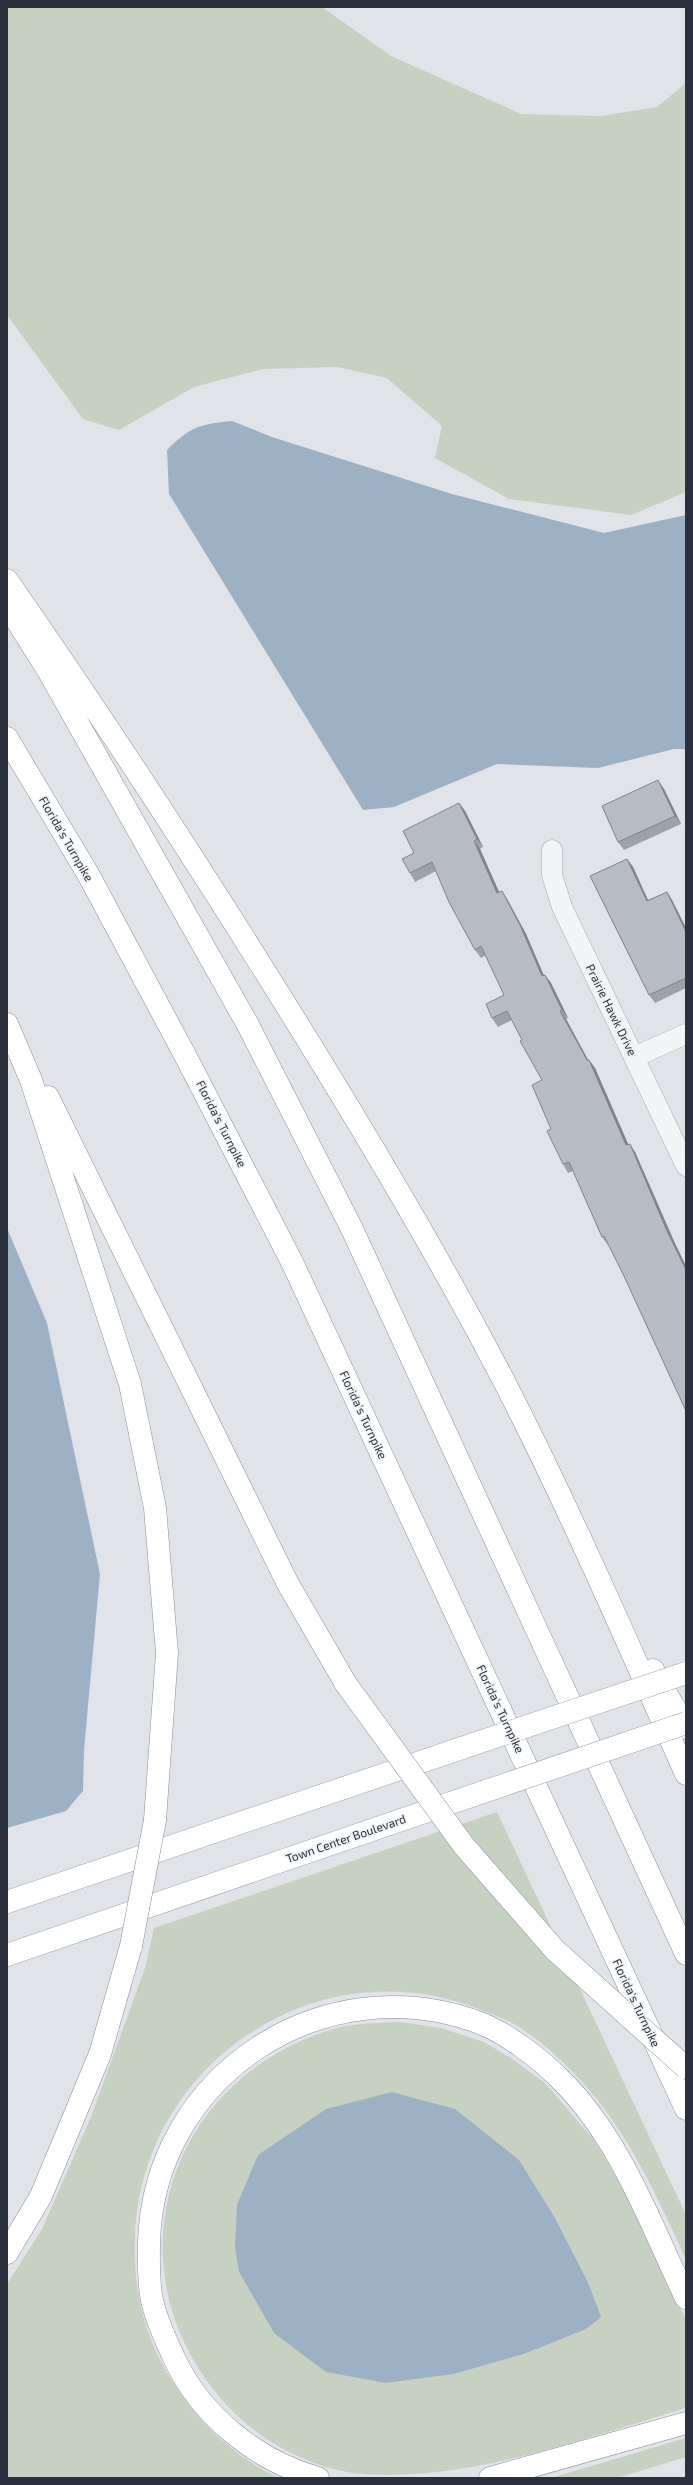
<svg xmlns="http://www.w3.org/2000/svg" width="693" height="2485" font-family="'Exo 2',sans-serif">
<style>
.green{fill:#c6d1c1;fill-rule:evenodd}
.water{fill:#9db1c5}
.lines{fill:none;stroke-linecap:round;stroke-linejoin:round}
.minor-casing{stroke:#a6aab1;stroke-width:21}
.major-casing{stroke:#a0a7b2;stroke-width:23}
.highway-casing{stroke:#88919d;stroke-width:23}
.minor{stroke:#f2f4f6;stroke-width:20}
.major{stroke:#fff;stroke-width:22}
.highway{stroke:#fff;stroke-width:22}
.major-bridge-casing{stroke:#a0a7b2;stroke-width:23;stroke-linecap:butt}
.highway-bridge-casing{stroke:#88919d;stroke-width:23;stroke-linecap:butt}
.major-bridge{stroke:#fff;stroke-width:22}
.highway-bridge{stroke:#fff;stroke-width:22}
.wall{fill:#9da2a9}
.shaded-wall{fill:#808489}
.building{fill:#b7bcc4;stroke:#808489}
.labels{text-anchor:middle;stroke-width:3;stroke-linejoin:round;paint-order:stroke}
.street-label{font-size:12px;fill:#2a313d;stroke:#eff2f5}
</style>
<rect width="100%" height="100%" fill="#e0e3e8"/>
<!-- green -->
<path class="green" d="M7 7H322L391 56 521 114 601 116 657 107 686 83V492L631 515 509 499 435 458 442 426 387 378 337 367 263 369 194 387 119 430 83 419 7 315Z
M497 1812 686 2215V2259C658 2198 630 2136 585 2085 567 2065 545 2044 522 2029 509 2020 491 2014 476 2008 314 1946 140 2066 135 2238 133 2290 144 2338 173 2382 199 2423 234 2457 279 2478H7V2284L42 2229 91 2117 145 1968 154 1928Z
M400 2022 441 2028 484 2042 511 2058 545 2083 594 2140 621 2185 686 2320V2408C585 2438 460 2485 354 2473 302 2465 251 2436 218 2395 111 2266 166 2085 324 2032 348 2023 375 2023 400 2022ZM555 2218 588 2282 600 2317 585 2329 524 2354 454 2374 386 2383 274 2333 239 2272 235 2248Z
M686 2438V2457L617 2478H551Z"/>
<!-- water -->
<path class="water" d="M232 421 272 437 452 494 604 533 686 515V749H674L598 768 497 764 394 807 363 810 169 494 167 450C190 427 200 424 232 421Z
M7 1228 47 1323 100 1574 84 1750 83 1791 66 1811 7 1828Z
M392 2092 455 2109 519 2160 555 2218 588 2282 601 2317 586 2329 524 2354 454 2374 386 2383 326 2372 274 2333 239 2272 235 2248 237 2205 258 2155 326 2109Z"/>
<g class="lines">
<defs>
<path id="minor" d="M552 850V875L562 907 686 1166
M634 1057 686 1034"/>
<path id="major" d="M7 1902 462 1748
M7 1955 483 1792"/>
<path id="highway" d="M7 580C103 718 195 859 284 1002 362 1127 438 1254 506 1385 571 1512 628 1644 686 1774
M7 605 49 672 248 1025 352 1229 686 1954
M7 738 88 874 186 1057 292 1262 686 2109
M7 1024 31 1080 130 1384 155 1508 167 1653 155 1820
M48 1097 288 1584 346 1684
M653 1670 686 1728
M7 2253 41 2196 100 2054 131 1946
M318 2478C257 2461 201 2416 174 2358 166 2340 156 2320 152 2300 148 2281 149 2262 149 2243 153 2076 323 1964 480 2023 506 2033 539 2058 559 2078 620 2137 650 2223 686 2298
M490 2478 686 2423"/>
</defs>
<!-- minor casing -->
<use href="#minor" class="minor-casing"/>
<!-- major casing -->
<use href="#major" class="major-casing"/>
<!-- highway casing -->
<use href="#highway" class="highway-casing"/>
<!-- minor -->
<use href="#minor" class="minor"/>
<!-- major -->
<use href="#major" class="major"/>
<!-- highway -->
<use href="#highway" class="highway"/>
<defs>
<path id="major-bridge" d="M462 1748 686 1673
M483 1792 686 1723"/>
<path id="highway-bridge" d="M346 1684 464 1846 555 1950 686 2068
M131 1946 155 1820"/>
</defs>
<!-- major-bridge casing -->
<use href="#major-bridge" class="major-bridge-casing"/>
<!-- highway-bridge casing -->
<use href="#highway-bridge" class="highway-bridge-casing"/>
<!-- major-bridge -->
<use href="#major-bridge" class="major-bridge"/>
<!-- highway-bridge -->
<use href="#highway-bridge" class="highway-bridge"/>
</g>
<!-- wall -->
<path class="wall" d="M664 789 681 824 624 850 618 842Z
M459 803 465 811 483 847 480 849 499 892 507 899 526 934 544 976 545 975 551 983 568 1018 566 1019 588 1060H589L595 1068 628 1144 635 1152 673 1239 623 1274 609 1245H608L602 1237 573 1171 568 1173 563 1164 551 1129 542 1080 512 1020 498 1027 492 1018 504 995 486 955 481 958 475 950 436 871 415 882 410 873 414 853Z
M627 859 633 867 648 900 667 892 672 900 686 928V988L655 1003 649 995Z"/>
<!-- shaded-wall -->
<path class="shaded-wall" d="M658 780 664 789 681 824 675 816Z
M459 803 465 811 483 847 477 839Z
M474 841 480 849 503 901 497 893Z
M627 859 633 867 652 909 647 901Z
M502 891 507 899 526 934 548 985 542 976Z
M667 892 672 900 686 928V932Z
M545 975 551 983 568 1018 562 1010Z
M560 1011 566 1019 593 1069 587 1060Z
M589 1060 595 1068 632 1153 626 1145Z
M630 1144 635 1152 673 1239 686 1266V1270L667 1231Z"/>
<!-- building -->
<path class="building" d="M658 780 675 816 618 842 602 806Z
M459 803 477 839 474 841 497 893 502 891 520 925 542 976 545 975 562 1010 560 1011 587 1060H589L626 1145 630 1144 667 1231 686 1270V1411L623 1274 604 1236 602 1237 569 1162 563 1164 547 1131 551 1129 532 1085 542 1080 520 1041 522 1040 507 1011 492 1018 486 1004 504 995 481 946 475 950 449 902 432 862 410 873 402 859 414 853 403 831Z
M627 859 647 901 667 892 686 932V978L649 995 590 876Z"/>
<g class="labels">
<!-- street labels -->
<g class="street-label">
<text transform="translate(66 839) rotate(60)" y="4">Florida's Turnpike</text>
<text transform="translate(611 1010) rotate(64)" y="4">Prairie Hawk Drive</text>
<text transform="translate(221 1124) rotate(63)" y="4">Florida's Turnpike</text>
<text transform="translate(363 1415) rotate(65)" y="4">Florida's Turnpike</text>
<text transform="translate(500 1709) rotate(65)" y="4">Florida's Turnpike</text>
<text transform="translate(346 1839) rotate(-19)" y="4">Town Center Boulevard</text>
<text transform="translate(636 2003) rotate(65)" y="4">Florida's Turnpike</text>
</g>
</g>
<!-- border -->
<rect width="693" height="2485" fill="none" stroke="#2a313d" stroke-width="16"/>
</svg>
